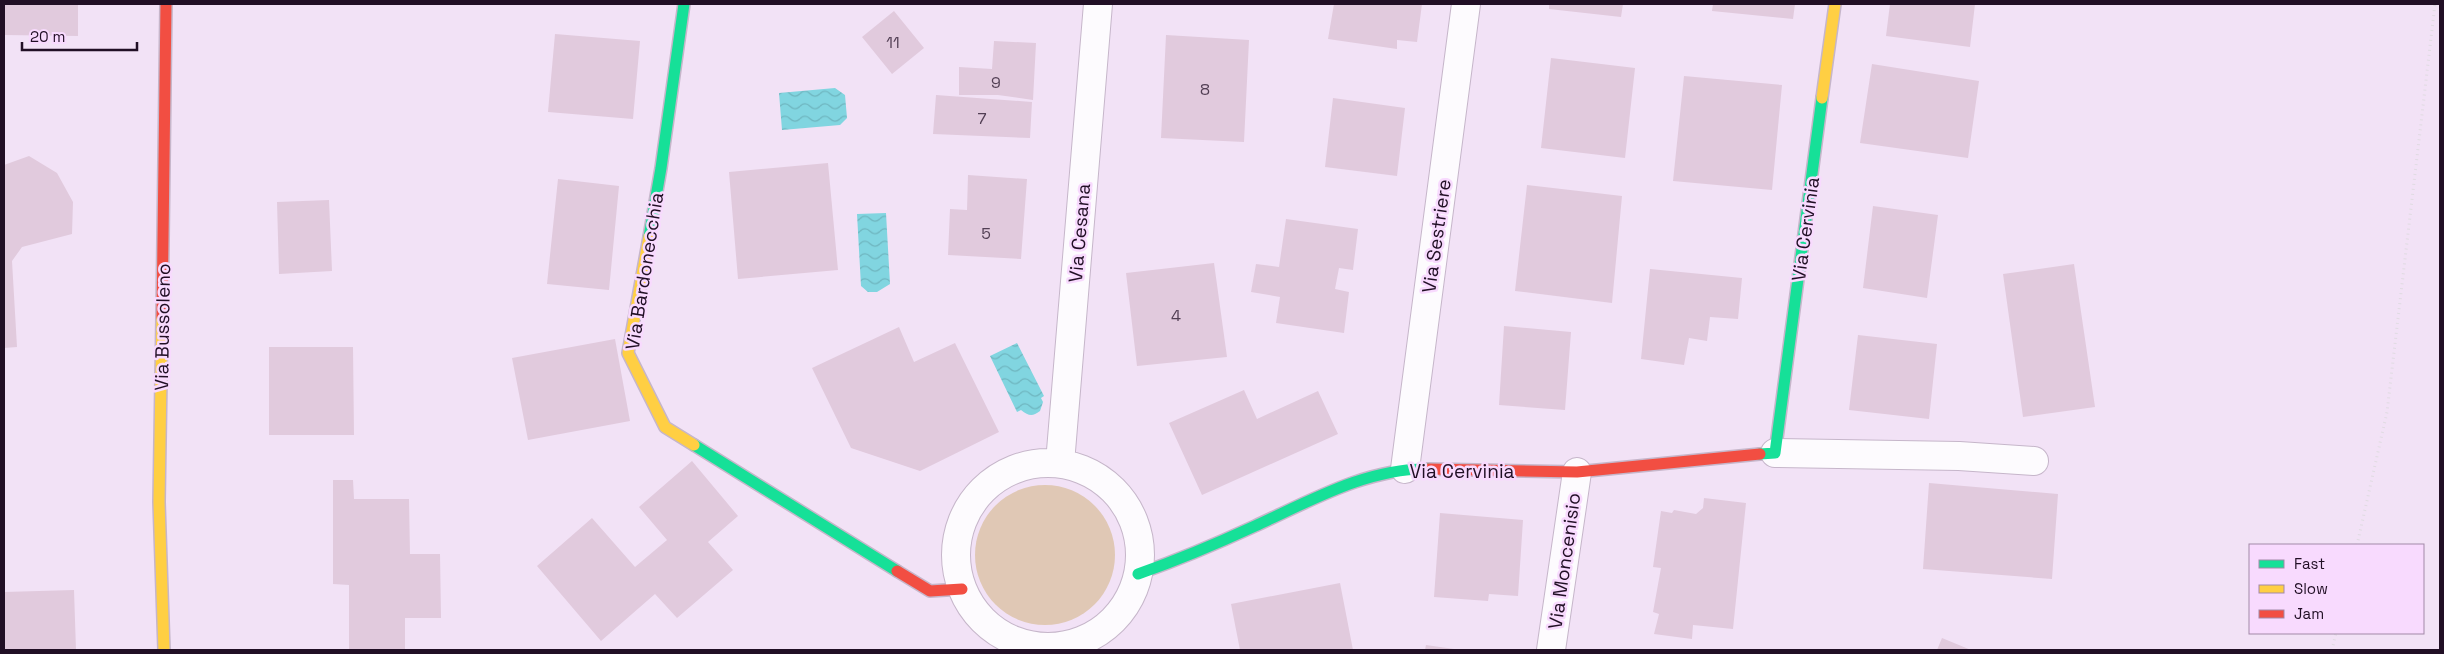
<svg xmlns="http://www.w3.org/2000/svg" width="2444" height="654" font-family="'Space Grotesk',sans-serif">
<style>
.grass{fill:#e0c8b5}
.water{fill:url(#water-waves)}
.building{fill:#e1cadd}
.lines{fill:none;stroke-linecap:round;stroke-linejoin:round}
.street-casing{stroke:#c6b6ca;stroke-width:30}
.fast-casing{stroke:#c6b6ca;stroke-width:14}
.slow-casing{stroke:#c6b6ca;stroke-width:14}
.jam-casing{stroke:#c6b6ca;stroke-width:14}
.path{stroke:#e0dbe2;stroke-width:3;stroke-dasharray:1 4;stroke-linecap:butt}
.street{stroke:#fdfbfe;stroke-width:28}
.fast{stroke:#16e098;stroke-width:11}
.slow{stroke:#ffcf43;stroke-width:11}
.jam{stroke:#f24e42;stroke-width:11}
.labels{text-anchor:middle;stroke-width:5;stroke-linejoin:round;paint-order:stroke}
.number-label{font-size:16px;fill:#523f54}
.street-label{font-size:19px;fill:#210f25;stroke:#f8dafe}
</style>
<defs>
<pattern id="water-waves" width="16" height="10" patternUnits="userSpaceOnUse" patternTransform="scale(1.25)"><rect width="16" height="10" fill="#81d5e0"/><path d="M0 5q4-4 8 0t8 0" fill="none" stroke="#6fb6c0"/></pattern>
</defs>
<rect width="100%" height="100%" fill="#f2e2f6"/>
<!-- grass -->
<path class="grass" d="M975 555a70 70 0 1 1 140 0a70 70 0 1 1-140 0Z"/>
<!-- water -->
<path class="water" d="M835 88 845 95 847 118 840 125 782 130 779 93Z
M886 213 890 284 877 292H868L861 286 857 214Z
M1017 343 1044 396 1041 398 1043 402 1040 411C1032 417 1029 416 1021 410L1017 412 990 356Z"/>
<!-- building -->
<path class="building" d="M4 4H78V36L4 35Z
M1334 4H1422L1417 42 1397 40V49L1328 39Z
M1549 4H1623L1621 17 1549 9Z
M1713 4H1795L1793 19 1712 11Z
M1890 4H1975L1970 47 1886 36Z
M894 11 924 48 892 74 862 37Z
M555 34 640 41 633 119 548 112Z
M1166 35 1249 40 1244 142 1161 138Z
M994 41 1036 43 1033 100 998 95H959V67L992 69Z
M1551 58 1635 68 1625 158 1541 148Z
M1872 64 1979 81 1968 158 1860 143Z
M1684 76 1782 85 1772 190 1673 181Z
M936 95 1032 102 1030 138 933 134Z
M1333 98 1405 108 1397 176 1325 167Z
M29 156 57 173 73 202 72 234 22 247 12 261 17 347 4 348V165Z
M828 163 838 270 738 279 729 172Z
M968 175 1027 179 1021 259 948 255 950 209 967 210Z
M558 179 619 186 609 290 547 284Z
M1527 185 1622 196 1612 303 1515 291Z
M329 200 332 271 279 274 277 202Z
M1873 206 1938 215 1927 298 1863 288Z
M1286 219 1358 229 1353 270 1339 268 1335 289 1349 292 1344 333 1276 323 1280 297 1251 292 1256 264 1279 267Z
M1214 263 1227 357 1137 366 1126 273Z
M2074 264 2095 407 2023 417 2003 274Z
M1650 269 1742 278 1738 319 1710 317 1707 341 1689 338 1684 365 1641 359Z
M1504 326 1571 332 1565 410 1499 405Z
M899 327 914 362 955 343 999 432 920 471 851 448 812 368Z
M1858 335 1937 344 1929 419 1849 410Z
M615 339 630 421 528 440 512 358Z
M269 347H353L354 435H269Z
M1244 390 1257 419 1318 391 1338 434 1202 495 1169 423Z
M692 461 738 516 708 542 733 570 677 618 655 594 601 641 537 566 592 518 635 567 667 540 639 507Z
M333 480H353L354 499H409L410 554H440L441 618H405V649H349V585L333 584Z
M1929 483 2058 494 2052 579 1923 569Z
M1704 498 1746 503 1733 629 1693 625 1692 639 1654 634 1659 614 1653 612 1661 568 1653 567 1661 511 1672 513 1674 510 1696 514 1703 508Z
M1440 513 1523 520 1518 596 1489 594 1488 601 1434 597Z
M1340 583 1353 650H1240L1231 604Z
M74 590 76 650H4V592Z
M1942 638 1971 650H1937Z
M1426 645 1454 649V650H1425Z"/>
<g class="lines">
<defs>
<path id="street" d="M1775 453 1959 456 2034 461
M1060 463 1098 4
M956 555a92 92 0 1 1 184 0a92 92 0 1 1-184 0Z
M1405 469 1466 4
M1551 650 1577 472"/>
<path id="fast" d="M649 237 661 168 684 4
M694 445 897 571
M1760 454 1775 453 1822 98
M1138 574C1178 560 1216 544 1255 526 1310 501 1367 468 1428 469"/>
<path id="slow" d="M1822 98 1835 4
M649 237 628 353 665 427 694 445
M162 317 159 502 164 650"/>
<path id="jam" d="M162 317 166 4
M1428 469 1577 472 1760 454
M897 571 930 591 962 589"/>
</defs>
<!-- street casing -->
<use href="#street" class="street-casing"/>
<!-- fast casing -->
<use href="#fast" class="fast-casing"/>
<!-- slow casing -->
<use href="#slow" class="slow-casing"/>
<!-- jam casing -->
<use href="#jam" class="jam-casing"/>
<!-- path -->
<path class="path" d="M2357 545 2387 412 2435 4
M2332 650 2336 633"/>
<!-- street -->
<use href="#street" class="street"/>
<!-- fast -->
<use href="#fast" class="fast"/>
<!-- slow -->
<use href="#slow" class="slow"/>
<!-- jam -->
<use href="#jam" class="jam"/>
</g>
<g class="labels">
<!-- number labels -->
<g class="number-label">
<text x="893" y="48">11</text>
<text x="996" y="88">9</text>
<text x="1205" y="95">8</text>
<text x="982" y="124">7</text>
<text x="986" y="239">5</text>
<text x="1176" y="321">4</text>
</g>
<!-- street labels -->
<g class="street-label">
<text transform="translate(1805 229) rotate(-82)" y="7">Via Cervinia</text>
<text transform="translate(1079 233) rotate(-85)" y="7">Via Cesana</text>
<text transform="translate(1436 236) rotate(-82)" y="7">Via Sestriere</text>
<text transform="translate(644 271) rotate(-81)" y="7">Via Bardonecchia</text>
<text transform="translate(162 327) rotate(-89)" y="7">Via Bussoleno</text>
<text x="1462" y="478">Via Cervinia</text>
<text transform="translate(1564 561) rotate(-82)" y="7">Via Moncenisio</text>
</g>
</g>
<!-- border -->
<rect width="2444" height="654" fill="none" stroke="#210f25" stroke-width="10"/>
<!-- legend -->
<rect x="2249" y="544" width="175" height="90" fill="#f8dafe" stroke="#a289a7"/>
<rect x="2259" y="560" width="25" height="8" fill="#16e098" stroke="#a289a7"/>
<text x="2294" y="569" font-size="15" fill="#210f25">Fast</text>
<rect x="2259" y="585" width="25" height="8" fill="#ffcf43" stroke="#a289a7"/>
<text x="2294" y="594" font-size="15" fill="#210f25">Slow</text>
<rect x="2259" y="610" width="25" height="8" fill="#f24e42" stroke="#a289a7"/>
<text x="2294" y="619" font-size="15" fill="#210f25">Jam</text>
<!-- scale -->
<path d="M22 42v8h115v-8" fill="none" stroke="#210f25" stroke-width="2.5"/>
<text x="30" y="42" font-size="15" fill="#210f25" stroke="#f8dafe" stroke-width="4" paint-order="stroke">20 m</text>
</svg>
